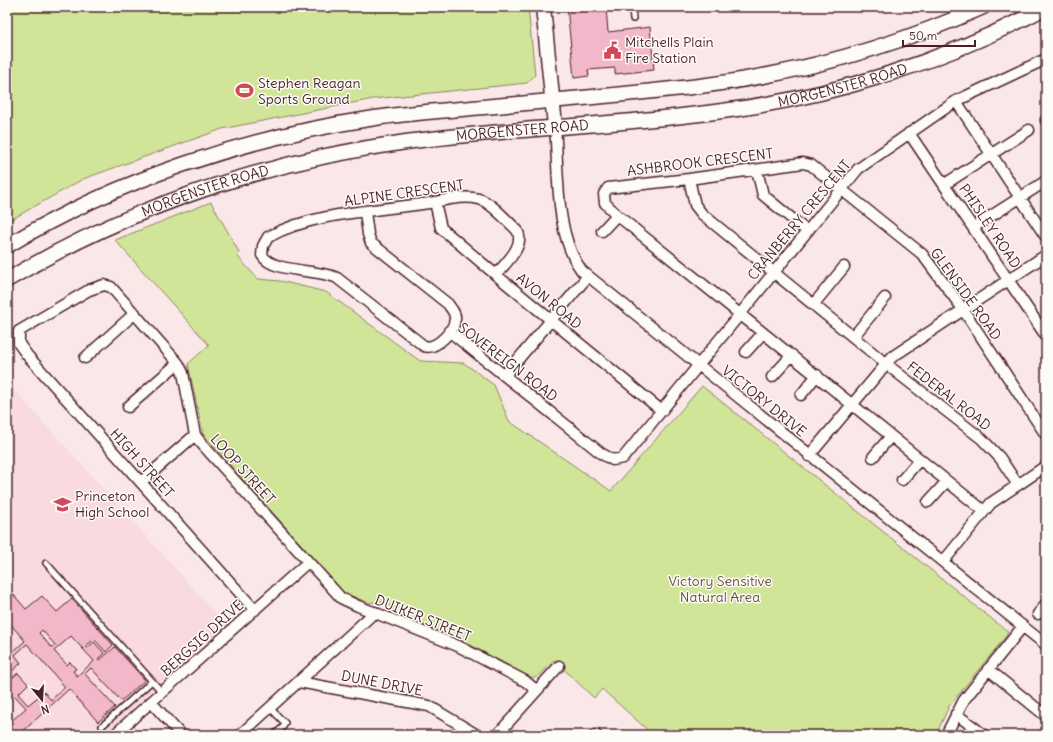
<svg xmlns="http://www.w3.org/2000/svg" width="1053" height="742" font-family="Delius,sans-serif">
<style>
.built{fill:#f8dadf}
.green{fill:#d1e599;stroke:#8e8262}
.building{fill:#f2b8c9;stroke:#4a1f2b;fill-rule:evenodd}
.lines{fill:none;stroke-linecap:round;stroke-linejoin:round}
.lane-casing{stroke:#4a1f2b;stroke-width:8}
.street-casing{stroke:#4a1f2b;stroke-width:13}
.secondary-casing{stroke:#4a1f2b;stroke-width:17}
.lane{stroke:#fdfcf7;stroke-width:5}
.street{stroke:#fdfcf7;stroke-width:10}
.secondary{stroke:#fdfcf7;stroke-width:14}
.labels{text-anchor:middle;stroke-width:3;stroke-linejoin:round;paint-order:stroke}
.poi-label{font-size:14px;fill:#4a1f2b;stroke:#fdfcf7;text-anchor:start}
.street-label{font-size:14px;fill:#4a1f2b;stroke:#fdfcf7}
.park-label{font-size:14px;fill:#6c5046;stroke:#fdfcf7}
</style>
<rect width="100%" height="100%" fill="#fae8e9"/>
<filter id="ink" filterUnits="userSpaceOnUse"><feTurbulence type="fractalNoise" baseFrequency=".025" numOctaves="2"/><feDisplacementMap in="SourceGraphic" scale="8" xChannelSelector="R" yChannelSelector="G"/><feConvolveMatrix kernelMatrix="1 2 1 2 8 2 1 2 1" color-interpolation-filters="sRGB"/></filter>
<g filter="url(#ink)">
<!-- built -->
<path class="built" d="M7 382 226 625 104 735H7Z"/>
<!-- green -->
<path class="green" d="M7 7H528L535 75 527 83 373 99 222 129 83 179 7 222Z
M211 202 239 252 238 257 258 279 280 281 326 292 420 361 464 363 494 385 509 421 611 491 702 386 1008 632 1006 636 949 706 936 735H653L602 689 594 698 554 660 540 675 534 678 526 675 465 642 394 613V608L380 601 369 603 344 593 203 434 188 364 209 345 115 240Z"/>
<!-- building -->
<path class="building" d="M567 7H606L608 32 650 27 654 70 615 74V68L588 70 589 76 574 78Z
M12 593 26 609 42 596 57 612 72 599 113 645 106 652 94 639 86 646 87 648 94 642 104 653 98 659 100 660 115 647 145 680 121 701 91 668 85 674 115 707 98 722 69 689 19 735H7V725L26 708 15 696 7 703V682L18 673 28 684 18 694 28 705 44 692 51 700 65 687 27 644 15 655 21 663 7 676V657L25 641 7 620V597ZM42 630 55 645V646L51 647 39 633ZM71 636 94 661 77 676 73 671 76 669 70 662 67 665 54 651Z"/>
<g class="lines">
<defs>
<path id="lane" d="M632 7 633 19
M46 563 162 692
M270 708 285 723 283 727 274 735
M102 726 152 681"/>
<path id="street" d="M956 101 1046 237
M1046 121V120
M555 126C559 172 554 234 582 271L1046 645
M909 133 1046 336
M757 170 763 195 807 231
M689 179 695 205 702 214 890 367 982 439 1000 458 1018 485
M945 184 1029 130
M435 202 441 228 496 275 662 411
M365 212 368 234 371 243 448 304C451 309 456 313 455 319 454 331 436 350 424 346L337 278C319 269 272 273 262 255L263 246 268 237C312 213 373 211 422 204 440 202 462 194 479 199 491 202 508 222 517 230 526 246 505 263 496 275
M617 215 984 511
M974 227 1046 181
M602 231 617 215 605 203 604 194 608 188 689 179 803 163 811 165 922 254 960 305 1046 435
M813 305 844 267
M449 331 602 454 613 460 623 458 858 169 956 101 1046 59
M853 337 885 298
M746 352 763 333
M85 358 135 313
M505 375 588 276
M772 377 792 355
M801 395 817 375
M128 407 178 363
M809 456 892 357 1046 255
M873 457 891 436
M902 480 920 459
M141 482 195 435
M928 502 947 481
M943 562 991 503 1046 466
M255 610 27 355 19 344V331L89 290 104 285 111 287 178 363 183 373 195 435 201 443 341 598 358 606 458 646 525 681 536 690
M1038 614 1046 604
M988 669 1046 716
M299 682 429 706 477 735
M151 702 181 735
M956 714 984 735
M114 735 308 562
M240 735 375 612
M497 735 559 666
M595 735H596
M946 735 964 700 1023 626"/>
<g id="secondary">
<path d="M543 7 555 126"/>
<path d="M7 246C118 179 247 137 375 118 407 113 440 111 472 108 548 101 624 95 700 86 797 74 893 47 983 7"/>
<path id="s1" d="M7 280C131 206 263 162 406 142 509 128 613 126 715 112 829 98 945 62 1046 7"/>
</g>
</defs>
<!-- lane casing -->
<use href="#lane" class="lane-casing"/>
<!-- street casing -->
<use href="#street" class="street-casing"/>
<!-- secondary casing -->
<use href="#secondary" class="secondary-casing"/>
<!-- lane -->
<use href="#lane" class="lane"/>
<!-- street -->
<use href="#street" class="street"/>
<!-- secondary -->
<use href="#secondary" class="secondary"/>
</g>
</g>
<!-- icons -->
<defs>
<symbol id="civic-bare" viewBox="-9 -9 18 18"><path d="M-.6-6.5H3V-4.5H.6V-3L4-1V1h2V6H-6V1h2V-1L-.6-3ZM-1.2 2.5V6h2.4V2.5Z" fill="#d1495b" stroke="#fdfcf7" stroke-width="2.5" paint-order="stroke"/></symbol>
<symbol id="stadium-bare" viewBox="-9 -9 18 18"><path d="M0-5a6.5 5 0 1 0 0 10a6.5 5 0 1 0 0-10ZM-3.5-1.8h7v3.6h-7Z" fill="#d1495b" stroke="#fdfcf7" stroke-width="2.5" paint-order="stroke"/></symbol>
<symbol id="school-bare" viewBox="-9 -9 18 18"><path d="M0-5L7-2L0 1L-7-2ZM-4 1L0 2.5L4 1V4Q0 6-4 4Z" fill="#d1495b" stroke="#fdfcf7" stroke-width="2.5" paint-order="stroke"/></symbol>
</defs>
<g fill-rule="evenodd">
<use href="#civic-bare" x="600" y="38" width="25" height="25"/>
<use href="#stadium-bare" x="232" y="78" width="25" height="25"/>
<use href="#school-bare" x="50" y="492" width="25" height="25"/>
</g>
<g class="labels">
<!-- poi labels -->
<g class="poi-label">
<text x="625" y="47">Mitchells Plain<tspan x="625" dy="16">Fire Station</tspan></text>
<text x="258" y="88">Stephen Reagan<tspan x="258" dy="16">Sports Ground</tspan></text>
<text x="75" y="501">Princeton<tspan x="75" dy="16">High School</tspan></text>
</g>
<!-- street labels -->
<g class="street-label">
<text dy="5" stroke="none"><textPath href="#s1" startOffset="866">MORGENSTER ROAD</textPath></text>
<text dy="5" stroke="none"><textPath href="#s1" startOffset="542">MORGENSTER ROAD</textPath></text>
<text transform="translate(700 162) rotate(-7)" y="5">ASHBROOK CRESCENT</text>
<text dy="5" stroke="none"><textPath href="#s1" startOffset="218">MORGENSTER ROAD</textPath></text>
<text transform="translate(404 193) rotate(-8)" y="5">ALPINE CRESCENT</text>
<text transform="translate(799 220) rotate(-50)" y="5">CRANBERRY CRESCENT</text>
<text transform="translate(990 226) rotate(56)" y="5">PHISLEY ROAD</text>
<text transform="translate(966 294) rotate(54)" y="5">GLENSIDE ROAD</text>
<text transform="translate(549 301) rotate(39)" y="5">AVON ROAD</text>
<text transform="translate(508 362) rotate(37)" y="5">SOVEREIGN ROAD</text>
<text transform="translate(949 396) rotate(38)" y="5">FEDERAL ROAD</text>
<text transform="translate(764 401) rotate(39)" y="5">VICTORY DRIVE</text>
<text transform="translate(142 463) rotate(48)" y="5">HIGH STREET</text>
<text transform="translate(243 469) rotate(48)" y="5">LOOP STREET</text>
<text transform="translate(423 618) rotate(22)" y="5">DUIKER STREET</text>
<text transform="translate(202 638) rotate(-42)" y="5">BERGSIG DRIVE</text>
<text transform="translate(382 683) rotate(11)" y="5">DUNE DRIVE</text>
</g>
<!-- park labels -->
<g class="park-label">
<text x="720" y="586">Victory Sensitive<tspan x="720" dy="16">Natural Area</tspan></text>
</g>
</g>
<!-- margin -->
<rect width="1053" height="742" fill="none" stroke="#fdfcf7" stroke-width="24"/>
<rect x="12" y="12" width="1029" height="718" fill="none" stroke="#4a1f2b" stroke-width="1.5" filter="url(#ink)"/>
<!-- north arrow -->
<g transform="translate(42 700) rotate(162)" stroke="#fdfcf7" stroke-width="3" paint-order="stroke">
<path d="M0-3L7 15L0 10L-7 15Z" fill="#4a1f2b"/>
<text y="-6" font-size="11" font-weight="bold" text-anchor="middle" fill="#4a1f2b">N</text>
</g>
<!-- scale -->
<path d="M903 40v6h72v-6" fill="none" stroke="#4a1f2b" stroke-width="2"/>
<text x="909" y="40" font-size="12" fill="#4a1f2b" stroke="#fdfcf7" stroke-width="3" paint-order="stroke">50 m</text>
</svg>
